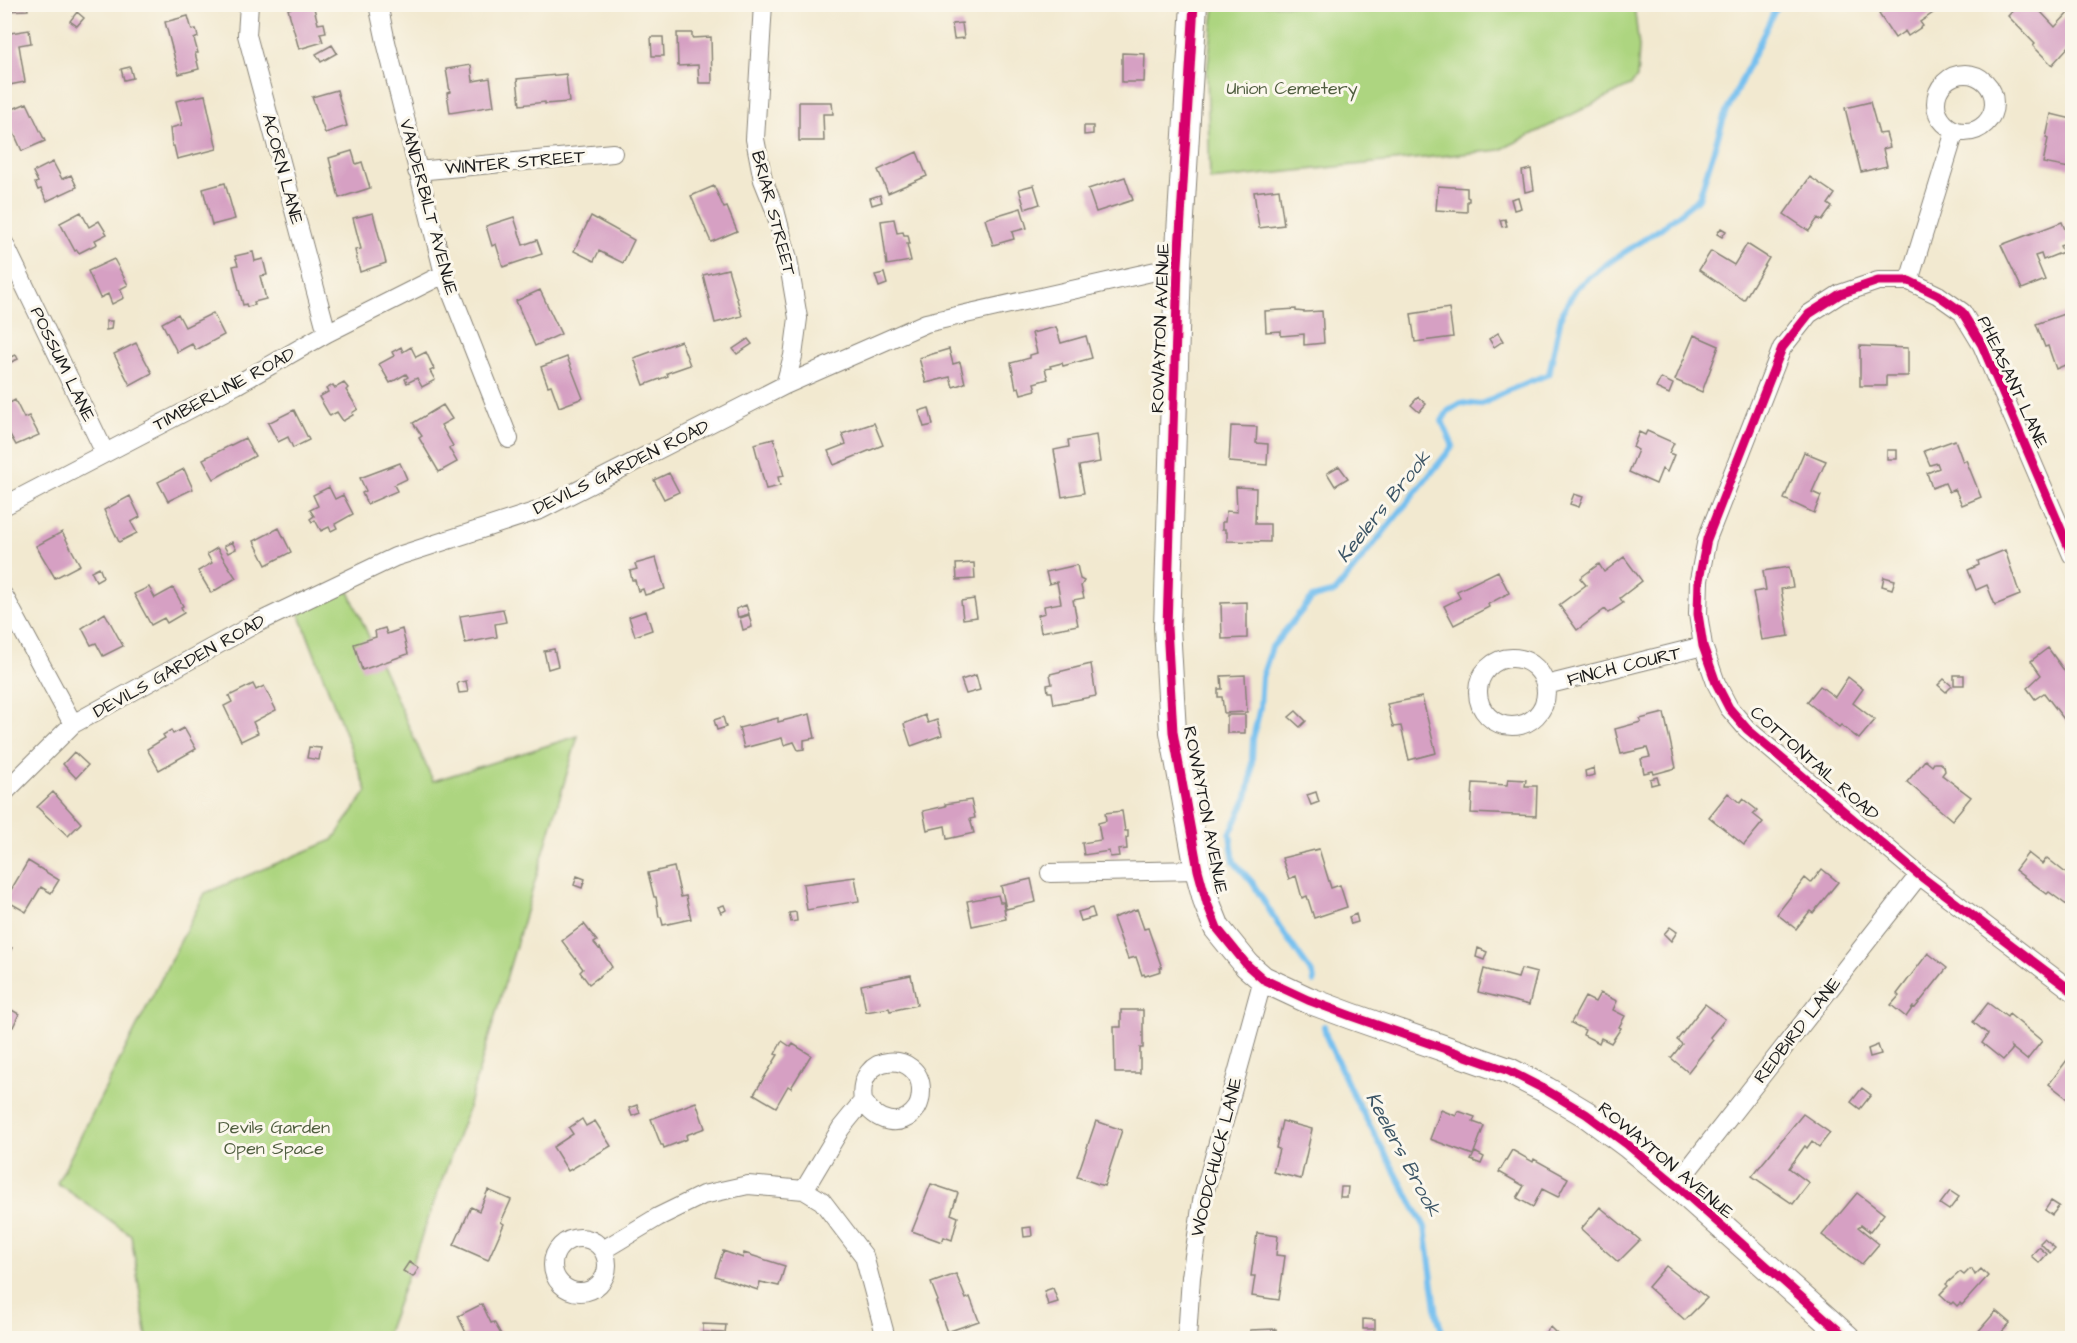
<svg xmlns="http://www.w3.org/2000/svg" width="2077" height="1343" font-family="'Architects Daughter',sans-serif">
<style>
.green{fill:#add580;stroke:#64784e;stroke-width:1.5}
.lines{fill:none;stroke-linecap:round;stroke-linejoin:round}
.stream{stroke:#76c0ef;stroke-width:6}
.building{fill:#d6a0c3}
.street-casing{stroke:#878276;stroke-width:20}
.secondary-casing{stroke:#878276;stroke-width:28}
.street{stroke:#fff;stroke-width:18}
.secondary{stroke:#fff;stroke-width:26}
.cycleway-casing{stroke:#fbf7ec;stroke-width:13}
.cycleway{stroke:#d6006c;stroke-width:9}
.labels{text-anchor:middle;stroke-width:6;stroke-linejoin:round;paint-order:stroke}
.park-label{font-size:18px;fill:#4f5d3f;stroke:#fbf7ec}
.street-label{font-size:18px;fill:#1c1c1c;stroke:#fbf7ec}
.water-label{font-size:20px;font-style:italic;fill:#3c5566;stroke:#fbf7ec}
</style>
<rect width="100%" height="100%" fill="#fbf7ec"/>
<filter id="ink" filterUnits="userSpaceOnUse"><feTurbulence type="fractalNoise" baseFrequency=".0167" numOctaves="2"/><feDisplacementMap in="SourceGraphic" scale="12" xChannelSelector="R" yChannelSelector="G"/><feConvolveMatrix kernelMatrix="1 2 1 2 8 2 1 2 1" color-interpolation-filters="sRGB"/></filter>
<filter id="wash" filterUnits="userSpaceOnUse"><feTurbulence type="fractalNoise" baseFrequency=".008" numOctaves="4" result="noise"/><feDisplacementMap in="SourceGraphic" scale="24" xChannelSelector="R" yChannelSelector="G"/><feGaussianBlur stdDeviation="1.35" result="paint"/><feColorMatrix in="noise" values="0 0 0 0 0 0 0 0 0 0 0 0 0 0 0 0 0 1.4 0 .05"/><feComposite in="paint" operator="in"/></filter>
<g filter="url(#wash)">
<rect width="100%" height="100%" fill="#f2e9d0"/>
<!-- green -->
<path class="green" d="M1215 5H1634L1639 47 1637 78 1630 86 1500 150 1210 180 1207 73Z
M346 585 433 781 578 736 466 1114 385 1338H147L131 1235 57 1183 205 893 333 840 367 791 299 613Z"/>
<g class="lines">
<!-- stream -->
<path class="stream" d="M1314 982 1313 975 1281 929 1252 882 1234 862 1230 834 1247 797 1251 778 1253 739 1260 707 1262 677 1272 647 1312 598 1335 592 1453 446 1442 421 1448 411 1461 403 1480 405 1509 390 1549 374 1562 312 1577 287 1611 261 1660 229 1699 198 1724 117 1774 12 1781 4
M1324 1026 1326 1036 1351 1091 1425 1227 1437 1315 1444 1338"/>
</g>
<g id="blocks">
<!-- building -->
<path class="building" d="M4 4H27L28 10 4 11Z
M304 4H324L314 8 318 24 324 23 326 32 320 33 323 42 299 49 288 9Z
M438 4H461V7L439 11Z
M1892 4H1927L1933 13 1920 22 1923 26 1908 36 1905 31 1895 38 1879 14Z
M2019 4H2049L2041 12 2055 27 2072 9V46L2071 44 2052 65 2033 46 2035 44 2008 16Z
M77 12 84 18 77 26 70 21Z
M188 16 192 30 196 29 198 37 194 39 198 53H195L199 69 179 74 165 22Z
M962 23 964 38 954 39 952 24Z
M29 30 31 43 19 45 25 82 4 86V34Z
M677 33H692V38L711 37 712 83H699L698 65 678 66Z
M651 37H663L664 56H652Z
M332 45 337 53 321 62 316 54Z
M1122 53 1145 54 1144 82H1122Z
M471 65 473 81 490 78 494 106 450 113 447 93 450 92 446 69Z
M130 67 133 78 124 80 121 69Z
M566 74 569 102 545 104V102L520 105 517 79Z
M337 90 347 126 325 133 312 97Z
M205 95 217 149 177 159 174 146H172L170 128 182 125 176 101Z
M799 102H832L833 114H823L824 141H799Z
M1870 102 1879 134 1886 133 1890 147 1883 149 1887 166 1861 172 1845 108Z
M27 103 45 141 22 151 8 120 11 118 8 111Z
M2051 114 2072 119V157L2069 168 2043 163 2048 139 2046 138Z
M1084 126H1093V134L1084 135Z
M352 151 356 164 362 162 370 188 339 198 329 158Z
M917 152 927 176 888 193 878 170Z
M53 162 62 179 71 175 77 187 47 201 41 189 38 190 35 183 38 182 33 172Z
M1531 169 1534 190 1525 192 1522 171Z
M1125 177 1133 200 1096 212 1088 189Z
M1810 177 1835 194 1828 204 1832 207 1822 221 1818 218 1809 231 1784 214Z
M225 183 235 219 212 225 203 189Z
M1034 185 1040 204 1025 209 1019 189Z
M714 186 724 208 727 207 737 231 711 242 691 196Z
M1438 186 1467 188V197L1469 198V201H1467V212L1436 210Z
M1279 189 1284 225 1259 228 1254 192Z
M880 195 882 202 872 205 870 198Z
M1518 197 1521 208 1514 210 1511 199Z
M1021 208 1027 228 1012 232 1014 239 993 245 985 219Z
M81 212 89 227 99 221 107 234 95 240 97 244 79 253 77 250 75 251 60 223Z
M373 213 386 263 360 272 355 250 361 249 353 218Z
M591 216 634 240 623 263 599 251 594 261 574 251Z
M514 217 523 245 537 240 542 254 503 267 496 244 492 246 486 226Z
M894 219 897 233 903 232 904 235H908L910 244H907L911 261 887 265 881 221Z
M1505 219 1507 226 1502 227 1500 220Z
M2062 222 2070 242 2060 246 2063 252 2043 260 2041 254 2035 256 2045 280 2022 289 2001 245Z
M1721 228 1726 231 1722 237 1717 234Z
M1747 244 1769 258 1744 300 1699 270 1711 251 1734 265Z
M253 252 255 261 263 259 267 275 260 276 266 299 254 302 255 305 247 307 246 304 243 305 233 266 238 265 235 256Z
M114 259 128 285 120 289 124 298 112 304 108 294 100 298 88 271Z
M728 269 742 316 715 323 703 275Z
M884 273 887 284 879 287 875 275Z
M540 290 561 334 535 346 516 301Z
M1449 308 1453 337 1415 342 1411 314Z
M1296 309V311L1305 312 1322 311 1324 343 1304 345V334L1281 336V331L1266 332 1265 311Z
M2072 311V334L2071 335 2072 362 2056 369 2048 346 2045 347 2036 324Z
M213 313 224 335 196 350 192 344 177 352 162 323 178 314 185 327Z
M106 321H112L111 329 106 330Z
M1056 327 1061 343 1086 336 1092 358 1063 366 1062 363 1050 366 1051 368 1045 369 1048 379 1034 383 1036 390 1021 394 1019 387 1016 388 1011 363 1030 358V355L1037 353 1032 333Z
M1498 333 1503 341 1494 347 1489 339Z
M1694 335 1719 346 1702 392 1675 380Z
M748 339 752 344 737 354 733 349Z
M681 341 690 365 667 373 668 376 644 385 634 358Z
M136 343 152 373 130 385 114 354Z
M1860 346 1908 348V376H1886V386H1860Z
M401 347 403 352 411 347 416 357 426 352 434 369 430 371 435 380 422 387 417 378 407 383 405 379 408 377 406 374 390 383 379 364 394 356 392 352Z
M949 349 953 364 960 362 965 383 953 387 950 377 926 383 919 358Z
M16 355 18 359 4 365V360Z
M567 357 583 398 559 407 551 385 548 386 541 367Z
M1661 378 1673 384 1669 394 1656 388Z
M344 383 348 388 346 390 358 409 352 413 353 415 343 421 337 412 330 416 319 397 328 392 326 389 333 385 335 388Z
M1418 397 1426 404 1419 412 1411 405Z
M15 400 24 418 29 416 39 435 16 445 4 424V404L7 402 8 404Z
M443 405 452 419 441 425 453 446 449 448 457 462 439 472 419 438 422 436 413 423Z
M929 408 933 425 924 427 919 411Z
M294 410 309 440 293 448 288 437 278 442 268 423Z
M874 423 883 445 834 465 828 451 846 444 842 434Z
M1231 426 1257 427 1256 443 1268 444 1267 465 1229 462Z
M1647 431 1674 443 1669 453 1674 455 1667 472 1662 469 1656 484 1629 472 1638 450 1633 447 1639 432 1645 435Z
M1096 435 1100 462 1079 466 1084 493 1062 497 1054 450 1069 447 1068 440Z
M245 438 255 456 214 479 203 459Z
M774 439 784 476 778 477 780 486 766 489 754 444Z
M1955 440 1963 462 1966 460 1981 497 1962 505 1955 489 1949 492 1945 483 1932 488 1927 473 1939 468 1937 463 1930 465 1924 451Z
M1887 450H1897V459H1887Z
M1804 452 1826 461 1812 492 1821 496 1814 513 1784 499Z
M400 463 407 479 394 485 397 491 367 504 362 493 366 491 360 478Z
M1339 466 1348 478 1335 486 1327 473Z
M184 469 193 489 168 501 158 482Z
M669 473 679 492 664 499 654 480Z
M329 487 335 499 343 495 353 514 335 524 337 528 331 531 329 527 321 531 315 520 312 522 310 519 314 516 310 510 318 506 313 495Z
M1236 487 1256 488 1255 524H1270V542L1227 541V532H1225V529H1222V522H1225L1226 511 1237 512Z
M1574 494 1583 497 1579 507 1570 504Z
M130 496 140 517 131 522 137 533 119 542 104 510Z
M279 528 291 552 266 565 254 541Z
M62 532 80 565 55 578 36 546Z
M232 542 236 549 228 553 224 546Z
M217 548 236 578 211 593 198 571 212 563 207 554Z
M2005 550 2020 595 1995 605 1987 585 1976 590 1968 570 1979 565 1978 561Z
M1624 557 1642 581 1620 598 1623 603 1608 613 1605 609 1577 630 1559 605 1586 585 1580 578 1599 564 1604 572Z
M656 558 665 589 645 595 643 589 638 591 635 580H632L630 571 637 569 635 564Z
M974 563 975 579 957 580 956 564Z
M1077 565 1080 579 1084 581 1081 586 1084 598 1073 600 1078 625 1041 632 1038 615 1045 613 1044 606 1061 603 1057 582 1049 584 1046 572Z
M99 567 103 577 96 581 91 571Z
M1789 567 1793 587 1781 589 1789 636 1762 640 1753 592 1766 590 1763 571Z
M1498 571 1509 593 1488 604 1489 607 1454 625 1444 606 1460 598 1457 591Z
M1884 577 1895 580 1892 589 1882 586Z
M149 587 155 598 173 588 183 606 181 607 184 613 167 623 164 618 151 625 134 594Z
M974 599 977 617 963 619 961 601Z
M1247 602V638L1222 639 1221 603Z
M746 605 749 614 738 617 736 609Z
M503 609 506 622 495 624 497 637 465 643 460 616Z
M646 611 652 630 635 636 629 617Z
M105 613 123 646 103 656 96 643 91 645 82 628Z
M749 615 752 627 743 630 740 618Z
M385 628 387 634 402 629 408 654 362 670 354 644 376 637 375 631Z
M2048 648 2071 680 2068 682 2072 689V725L2070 727 2044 693 2035 699 2027 688 2041 675 2031 661Z
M554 649 558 666 548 669 544 651Z
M1091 664 1096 696 1054 704 1052 692H1048L1047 685 1052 684 1050 674Z
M976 675 980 690 966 694 961 680Z
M1245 675 1247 712 1224 713 1222 697H1218V689H1222L1221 676Z
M1954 675H1964V685H1954Z
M1848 677 1863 689 1853 703 1875 720 1859 739 1841 725 1839 727 1807 702 1820 686 1835 697Z
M1944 679 1952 686 1946 692 1938 685Z
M466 681 468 692 459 693 457 683Z
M253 684 256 690 264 686 276 710 253 722 258 733 241 741 224 706 232 702 229 696Z
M1422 697 1436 753 1409 760 1401 726 1393 727 1387 704Z
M1296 711 1306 721 1300 727 1289 717Z
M1664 713 1676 768 1654 774 1653 771 1644 773 1641 759 1650 757 1647 748 1621 754 1615 729 1641 722 1640 719Z
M810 714 815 738 804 740V749L798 750 794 742 784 745 782 738 744 748 739 728 778 718V722Z
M925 715 928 723 937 720 942 735 911 746 904 724Z
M1227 715H1245V733H1227Z
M723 717 726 727 717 730 714 720Z
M184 728 196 749 159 770 147 749 165 738 163 735 171 730 173 734Z
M309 747 321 748 319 760 307 758Z
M74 752 88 765 76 778 63 764Z
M1195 752 1206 814H1201L1191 753Z
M1925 760 1932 766 1934 763H1940L1944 766 1945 771 1942 775 1971 797 1952 820 1907 782Z
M1594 768 1595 775 1586 777 1585 771Z
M1657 777 1659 783 1651 785 1650 779Z
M1508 779 1526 780 1525 786H1537L1536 816 1471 813 1473 783 1507 785Z
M53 792 81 823 68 836 37 807Z
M1316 792 1319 802 1311 805 1307 795Z
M1728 793 1740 803 1743 799 1757 810 1753 814 1763 822 1744 845 1709 817Z
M971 800 975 818 970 819 974 833 947 839 945 826 927 830 923 811 946 806 945 804Z
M1122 811 1125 831H1128V837L1126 838 1127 849 1118 850 1119 856 1110 857 1109 851 1084 855 1082 843 1101 840 1098 823 1106 821 1105 813Z
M1319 849 1331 888 1340 885 1347 907 1314 918 1307 896 1302 898 1296 876 1289 879 1282 858Z
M2028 853 2042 864 2047 858 2072 878V900L2068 906 2049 892 2047 894 2015 870Z
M28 861 59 880 51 893 41 887 26 912 5 900Z
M674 867 681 897 686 896 691 919 663 925 661 917H659L656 897H654L648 873Z
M1822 869 1838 882 1813 913 1810 911 1796 929 1777 914 1805 878 1811 883Z
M577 876 585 879 582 888 574 885Z
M855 877 859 901 807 910 803 884Z
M1031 879 1036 902 1006 909 1001 886Z
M998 895 1000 902H1003L1006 919 972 926 967 901Z
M724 905 726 910 721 913 718 907Z
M1092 908 1095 917 1081 921 1078 912Z
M1137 909 1144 929 1148 928 1162 968H1160L1161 971 1145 976 1144 974 1142 975 1136 957 1128 959 1113 918Z
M796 912 797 921 791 922 789 913Z
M1356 914 1358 922 1351 924 1349 917Z
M584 924 597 941 594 943 599 949 600 948 612 967 589 984 580 972 583 969 562 941Z
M1670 927 1677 932 1671 941 1664 934Z
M4 945 12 948 4 963Z
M1478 948 1487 952 1484 960 1476 957Z
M1928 953 1947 968 1915 1008 1913 1007 1906 1017 1891 1005 1899 996 1897 994Z
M1484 969 1518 978 1521 969 1537 973 1529 1005 1478 992Z
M911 975 917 1005 890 1011 889 1008 866 1012 861 985Z
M1600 993 1617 1001 1613 1010 1625 1016 1619 1027 1621 1028 1611 1043 1601 1038 1599 1043 1583 1035 1585 1030 1571 1023 1585 997 1595 1002Z
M1988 1003 2007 1017 2009 1014 2042 1041 2027 1060 2011 1047 2012 1050 2003 1060 1982 1043 1988 1034 1973 1022Z
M1705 1004 1725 1019 1710 1037 1713 1040 1688 1072 1671 1058 1682 1044 1677 1040Z
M10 1009 19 1014 13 1027 4 1023Z
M1121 1010H1143V1048H1140V1073H1115L1114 1027H1121Z
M782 1041 791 1047 793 1044 811 1055 791 1088 788 1086 776 1107 754 1094 778 1055 775 1054Z
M1878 1045 1881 1054 1870 1057 1868 1049Z
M2067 1060 2072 1064V1102L2049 1084Z
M1862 1088 1871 1095 1860 1109 1851 1102Z
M696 1102 705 1128 686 1135 687 1139 664 1148 663 1145H661L651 1119Z
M637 1105 640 1113 632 1116 629 1108Z
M1441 1110 1456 1116 1458 1111 1475 1117 1473 1122 1484 1126 1473 1155 1430 1139Z
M1803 1114 1830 1133 1819 1147 1812 1141 1807 1148 1805 1146 1789 1168 1809 1183 1793 1204 1752 1176Z
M582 1119 586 1126 595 1121 611 1146 568 1171 553 1147 573 1134 569 1128Z
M1096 1121 1122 1130 1104 1186 1077 1177Z
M1282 1121 1312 1129 1301 1179 1273 1172 1279 1149 1276 1148Z
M1512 1150 1533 1162 1534 1159 1568 1178 1558 1197 1542 1189 1533 1207 1517 1198 1524 1186 1499 1172Z
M1475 1152 1484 1157 1481 1164 1471 1160Z
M931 1184 958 1193 951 1214 958 1217 952 1240 944 1237 942 1242 912 1231Z
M1341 1187H1348L1347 1197H1340Z
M488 1190 511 1200 501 1222 504 1224 488 1260 454 1245 471 1207 479 1211Z
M1950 1191 1959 1197 1949 1210 1940 1204Z
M1857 1193 1884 1214 1870 1232 1861 1225 1858 1227 1879 1244 1862 1264 1822 1235Z
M2051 1201 2059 1206 2052 1215 2045 1210Z
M1600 1207 1640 1240 1618 1262 1581 1229Z
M1031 1227 1032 1236 1024 1237 1023 1228Z
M1257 1233 1278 1236 1276 1255 1285 1256 1279 1300 1252 1296 1255 1276H1251Z
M2044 1239 2055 1248 2050 1253 2040 1243Z
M2039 1247 2047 1254 2039 1263 2031 1256Z
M723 1251 743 1258 744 1253 785 1266 779 1286 760 1282 758 1290 715 1276Z
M409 1262 419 1268 413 1277 403 1271Z
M1666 1266 1707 1298 1685 1320 1648 1287Z
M1970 1269H1972L1975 1275 1981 1269 1988 1276 1962 1305 1960 1303 1957 1306 1953 1302 1951 1304 1940 1294 1948 1286 1946 1284 1960 1272 1964 1275Z
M956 1274 966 1299 970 1297 979 1321 947 1332 936 1302 938 1301 931 1283Z
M1053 1288 1058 1302 1048 1305 1044 1291Z
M482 1304 491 1323 494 1322 503 1338H459L467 1335 458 1316Z
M1996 1311 2010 1323 2001 1333 2007 1338H1983L1977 1333Z
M1363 1319 1375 1320V1329H1363Z
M703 1324 726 1325 725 1333 703 1332Z
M1550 1327 1559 1336 1556 1338H1540Z
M1276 1329V1338H1250V1330Z
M813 1334 815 1338H798Z"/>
</g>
</g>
<g filter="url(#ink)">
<use href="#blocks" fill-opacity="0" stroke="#878276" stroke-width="1.5"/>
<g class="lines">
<defs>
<path id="street" d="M249 4 247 35 327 333
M378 4 386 42 444 274 509 439
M763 4 755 139 763 180 775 210 788 259 798 318 793 356 785 385
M1936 103a29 29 0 1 1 58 0a29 29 0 1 1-58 0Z
M417 171 613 153
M4 243 105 453
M1909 281 1955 131
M4 506 236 385 327 333 444 274
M2072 555 1982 345 1962 312 1938 295 1909 281H1878L1840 294 1809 314 1782 348 1707 539 1699 580 1698 614 1703 646 1716 683 1729 708 1747 729 1919 875 2072 991
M4 596 73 724
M1478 692a34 34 0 1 1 68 0a34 34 0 1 1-68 0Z
M1546 685 1703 646
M4 793 73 724 255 624 395 557 540 510 785 385 926 323 1178 266
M1050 873 1198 870
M1676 1185 1919 875
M804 1190 841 1128 863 1101C855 1051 921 1050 921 1090 921 1096 920 1103 917 1108 901 1131 875 1121 863 1101
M553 1265a27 27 0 1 1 54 0a27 27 0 1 1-54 0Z
M603 1250 658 1217 703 1195 748 1185 804 1190 822 1201 864 1256 886 1338
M1187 1338 1191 1277 1202 1201 1263 979"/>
<path id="secondary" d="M1194 4 1178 266 1167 627 1173 732 1198 870 1207 903 1217 928 1247 965 1263 979 1308 1000 1351 1016 1509 1071 1546 1090 1586 1114 1628 1145 1676 1185 1847 1338"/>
</defs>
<!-- street casing -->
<use href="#street" class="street-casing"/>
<!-- secondary casing -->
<use href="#secondary" class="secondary-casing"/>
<!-- street -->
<use href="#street" class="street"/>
<!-- secondary -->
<use href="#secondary" class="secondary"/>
<defs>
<path id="cycleway" d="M1194 4 1178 266 1167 627 1173 732 1198 870 1207 903 1217 928 1247 965 1263 979 1308 1000 1351 1016 1509 1071 1546 1090 1586 1114 1628 1145 1676 1185 1847 1338
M2072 555 1982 345 1962 312 1938 295 1909 281H1878L1840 294 1809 314 1782 348 1707 539 1699 580 1698 614 1703 646 1716 683 1729 708 1747 729 1919 875 2072 991"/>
</defs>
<!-- cycleway casing -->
<use href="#cycleway" class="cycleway-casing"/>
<!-- cycleway -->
<use href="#cycleway" class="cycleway"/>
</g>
</g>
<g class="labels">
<!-- park labels -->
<g class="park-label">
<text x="1292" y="94">Union Cemetery</text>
<text x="274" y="1133">Devils Garden<tspan x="274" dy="21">Open Space</tspan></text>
</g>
<!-- street labels -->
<g class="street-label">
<text transform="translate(515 162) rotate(-5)" y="6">WINTER STREET</text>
<text transform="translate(283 169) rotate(75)" y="6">ACORN LANE</text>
<text transform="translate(429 207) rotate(75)" y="6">VANDERBILT AVENUE</text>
<text transform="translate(774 213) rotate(75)" y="6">BRIAR STREET</text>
<text transform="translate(1160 328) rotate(-88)" y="6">ROWAYTON AVENUE</text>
<text transform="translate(63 364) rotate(64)" y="6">POSSUM LANE</text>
<text transform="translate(2013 382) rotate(65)" y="6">PHEASANT LANE</text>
<text transform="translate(224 389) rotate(-28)" y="6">TIMBERLINE ROAD</text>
<text transform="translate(621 467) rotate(-26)" y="6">DEVILS GARDEN ROAD</text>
<text transform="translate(179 666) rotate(-29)" y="6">DEVILS GARDEN ROAD</text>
<text transform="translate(1624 666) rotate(-14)" y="6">FINCH COURT</text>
<text transform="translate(1815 763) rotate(41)" y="6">COTTONTAIL ROAD</text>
<text transform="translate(1206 810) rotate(79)" y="6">ROWAYTON AVENUE</text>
<text transform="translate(1797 1030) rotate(-52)" y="6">REDBIRD LANE</text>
<text transform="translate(1216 1157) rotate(-76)" y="6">WOODCHUCK LANE</text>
<text transform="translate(1666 1160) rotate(40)" y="6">ROWAYTON AVENUE</text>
</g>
<!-- water labels -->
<g class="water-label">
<text transform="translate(1383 506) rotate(-51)" y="7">Keelers Brook</text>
<text transform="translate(1404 1154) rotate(62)" y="7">Keelers Brook</text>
</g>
</g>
<!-- margin -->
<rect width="2077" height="1343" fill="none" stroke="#fbf7ec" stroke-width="24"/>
</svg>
